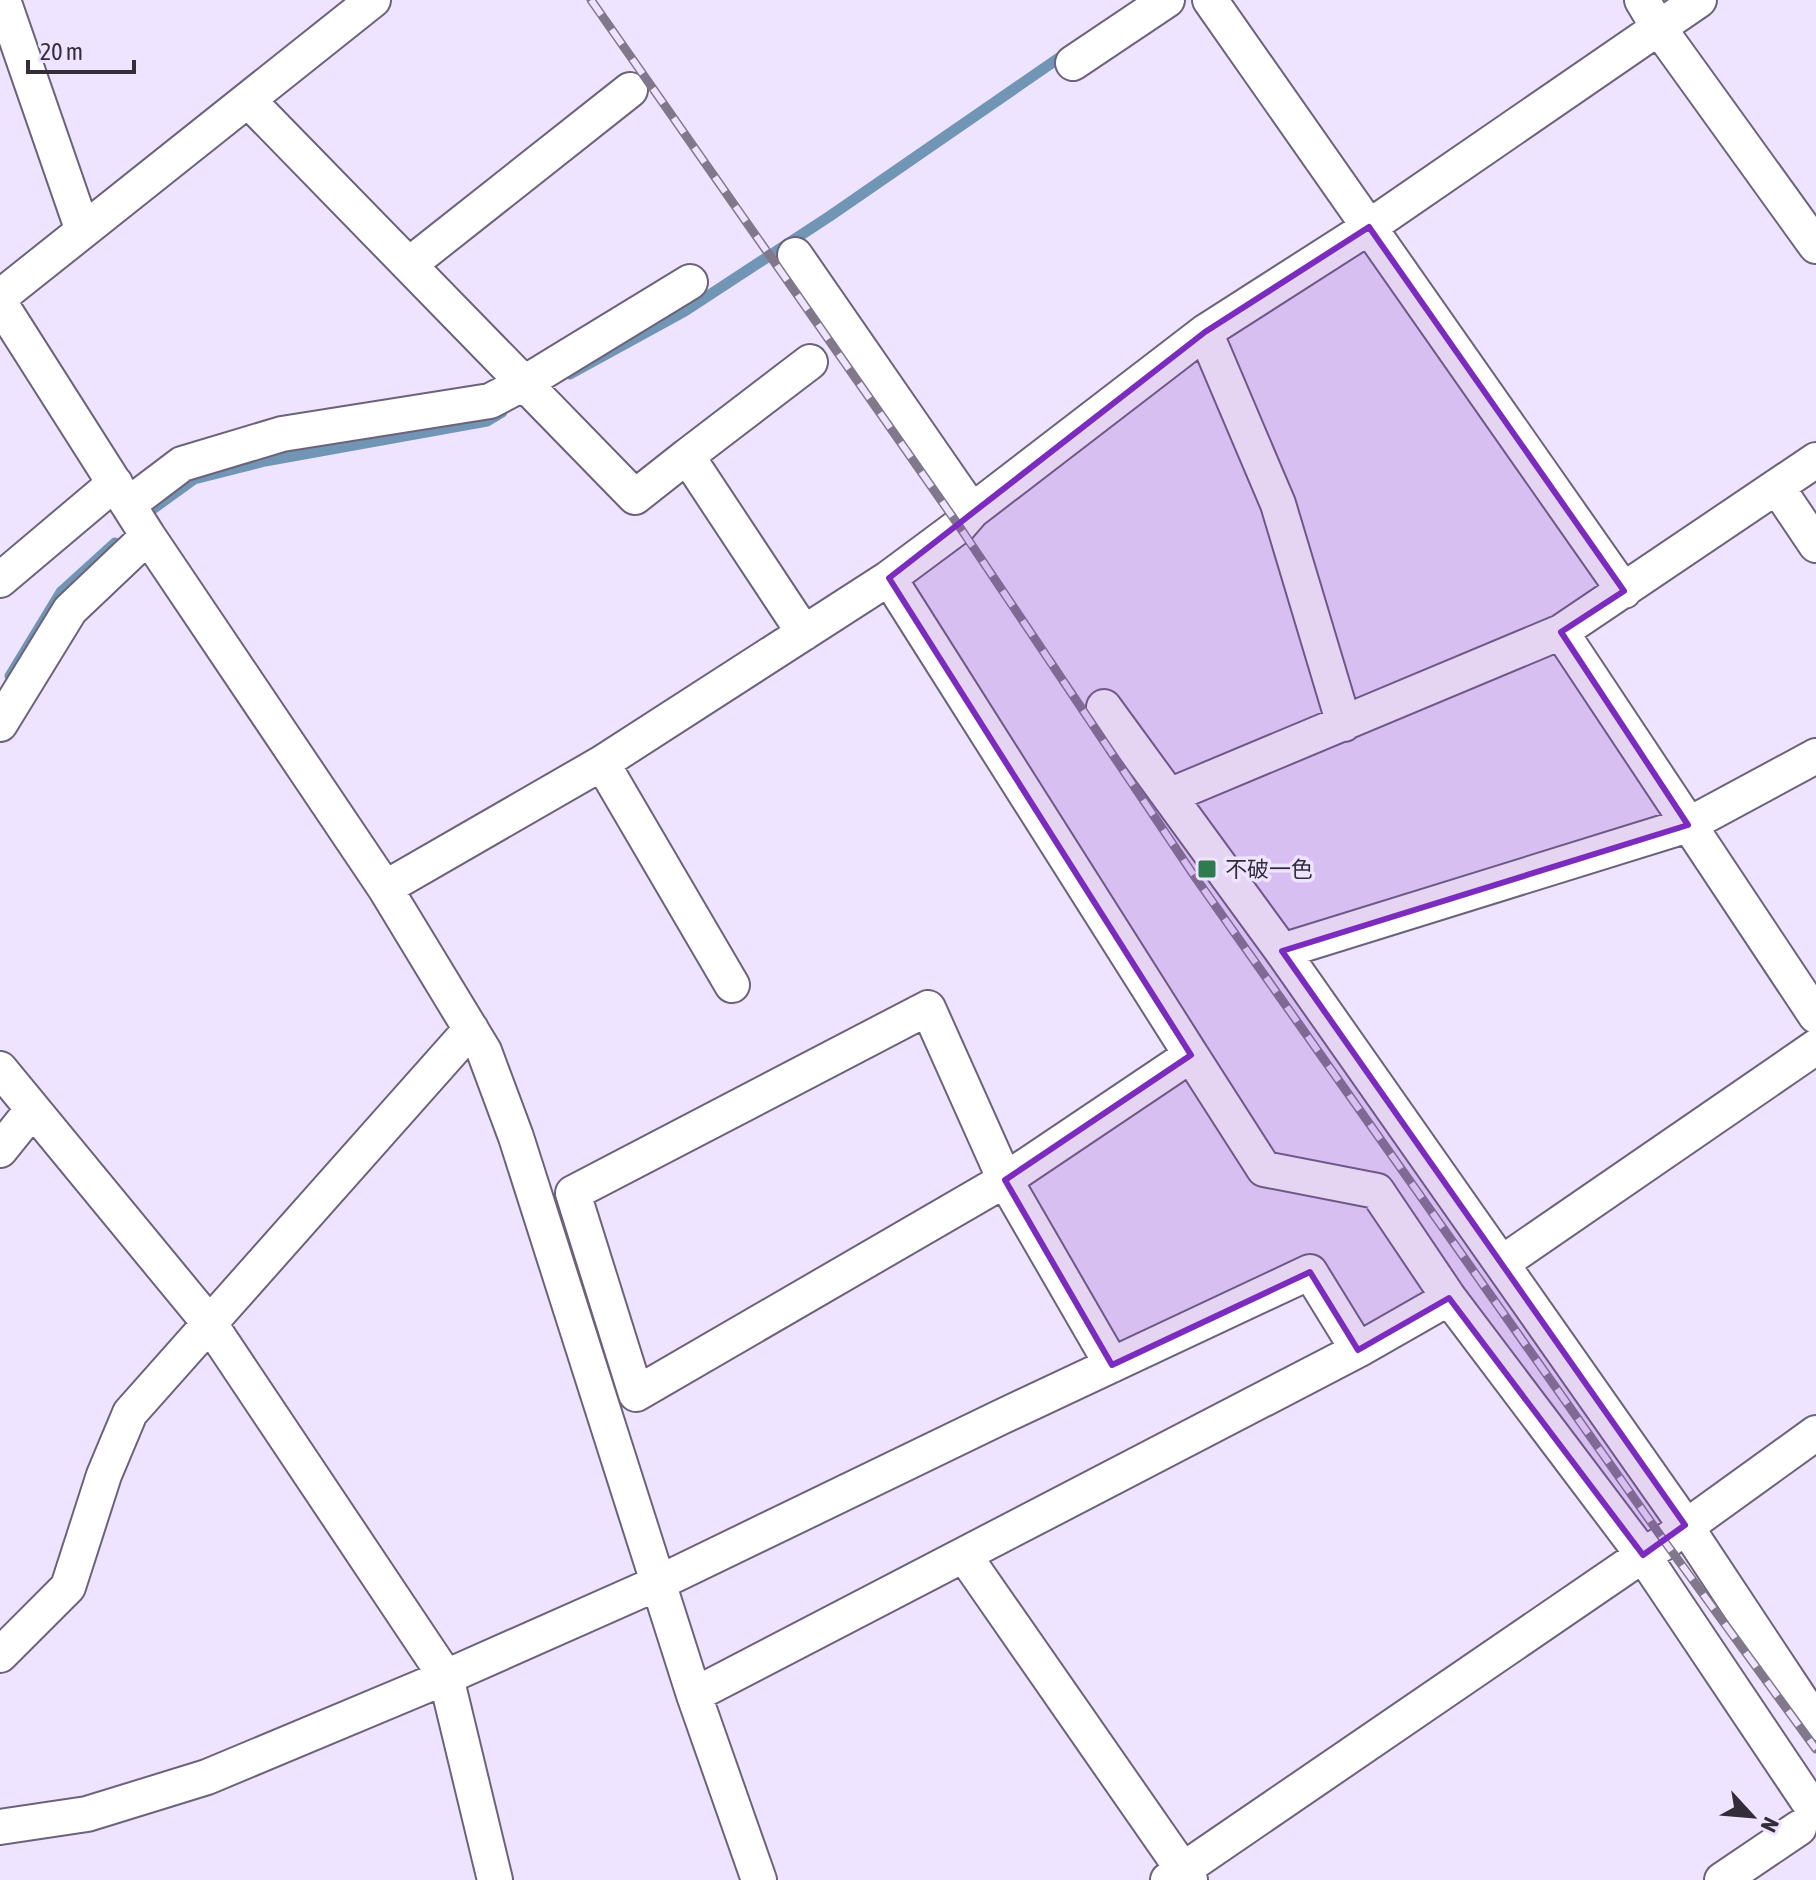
<svg xmlns="http://www.w3.org/2000/svg" width="1816" height="1880" font-family="'Asap Condensed','Noto Sans JP',sans-serif">
<style>
.lines{fill:none;stroke-linecap:round;stroke-linejoin:round}
.stream{stroke:#7196b5;stroke-width:11}
.minor-casing{stroke:#6c627a;stroke-width:38}
.minor{stroke:#fff;stroke-width:34}
.rail-casing{stroke:#81798b;stroke-width:9}
.rail{stroke:#efe4ff;stroke-width:6;stroke-dasharray:18;stroke-linecap:butt}
.marked{fill:#7b2cbf;fill-opacity:0.2;stroke:#7b2cbf;stroke-width:6;stroke-linejoin:round}
.poi-dot{fill:#2e7c4c;stroke:#efe4ff;stroke-width:3}
.labels{text-anchor:middle;stroke-width:7;stroke-linejoin:round;paint-order:stroke}
.poi-label{font-size:22px;fill:#322d38;stroke:#efe4ff;text-anchor:start}
</style>
<rect width="100%" height="100%" fill="#efe4ff"/>
<g class="lines">
<!-- stream -->
<path class="stream" d="M570 374 685 311 830 216 1069 51
M154 508 194 479 265 461 487 421 502 412
M10 676 61 592 115 543"/>
<defs>
<path id="minor" d="M3 0 83 231
M1210 0 1624 591
M1642 0 1658 27 1816 246
M1073 63 1167 0
M248 100 635 497 687 456 804 633
M795 255 972 511
M410 264 630 90
M0 297 373 0
M0 303 148 536 385 888 484 1051 516 1137 694 1695 759 1880
M1205 332 1278 504 1344 724
M687 456 810 362
M1816 460 1561 632 1816 1016
M1777 487 1816 545
M129 504 182 464 282 434 490 401 526 382 690 282
M889 578 1191 1055
M0 580 115 483
M1104 707 1282 951
M0 724 70 610 148 536
M1816 756 1688 825 1282 951 1685 1525 1816 1723
M602 763 732 985
M1169 796 1561 632
M385 888 602 763 889 578 959 526 972 511 1205 332 1369 227 1699 0
M0 1069 210 1324 446 1677 495 1880
M0 1150 33 1109
M1502 1263 1816 1047
M1449 1298 1643 1555 1816 1813
M964 1555 1190 1880
M0 1655 68 1587 104 1475 130 1413 471 1029
M694 1695 1358 1350
M0 1827 87 1814 207 1777 446 1677 658 1583 999 1418 1310 1272 1358 1350 1449 1298 1377 1191 1264 1169 1191 1055 1005 1180 636 1394 573 1193 928 1008 1005 1180 1112 1365
M1168 1880 1643 1555 1665 1542 1816 1433
M1722 1880 1799 1828"/>
</defs>
<!-- minor casing -->
<use href="#minor" class="minor-casing"/>
<!-- minor -->
<use href="#minor" class="minor"/>
<defs>
<path id="rail" d="M591 0 959 526 1195 877 1665 1542 1816 1749"/>
</defs>
<!-- rail casing -->
<use href="#rail" class="rail-casing"/>
<!-- rail -->
<use href="#rail" class="rail"/>
</g>
<!-- marked area -->
<path class="marked" d="M1369 227 1624 591 1561 632 1688 825 1282 951 1685 1525 1643 1555 1449 1298 1358 1350 1310 1272 1112 1365 1005 1180 1191 1055 889 578 1205 332Z"/>
<!-- markers -->
<rect class="poi-dot" x="1197" y="859" width="20" height="20" rx="4"/>
<g class="labels">
<!-- poi labels -->
<g class="poi-label">
<text x="1225" y="877">不破一色</text>
</g>
</g>
<!-- north arrow -->
<g transform="translate(1752 1816) rotate(116)" stroke="#efe4ff" stroke-width="6" paint-order="stroke">
<path d="M0-6L14 30L0 20L-14 30Z" fill="#322d38"/>
<text y="-12" font-size="22" font-weight="bold" text-anchor="middle" fill="#322d38">N</text>
</g>
<!-- scale -->
<path d="M28 60v12h106v-12" fill="none" stroke="#322d38" stroke-width="4"/>
<text x="40" y="60" font-size="24" fill="#322d38" stroke="#efe4ff" stroke-width="6" paint-order="stroke">20 m</text>
</svg>
